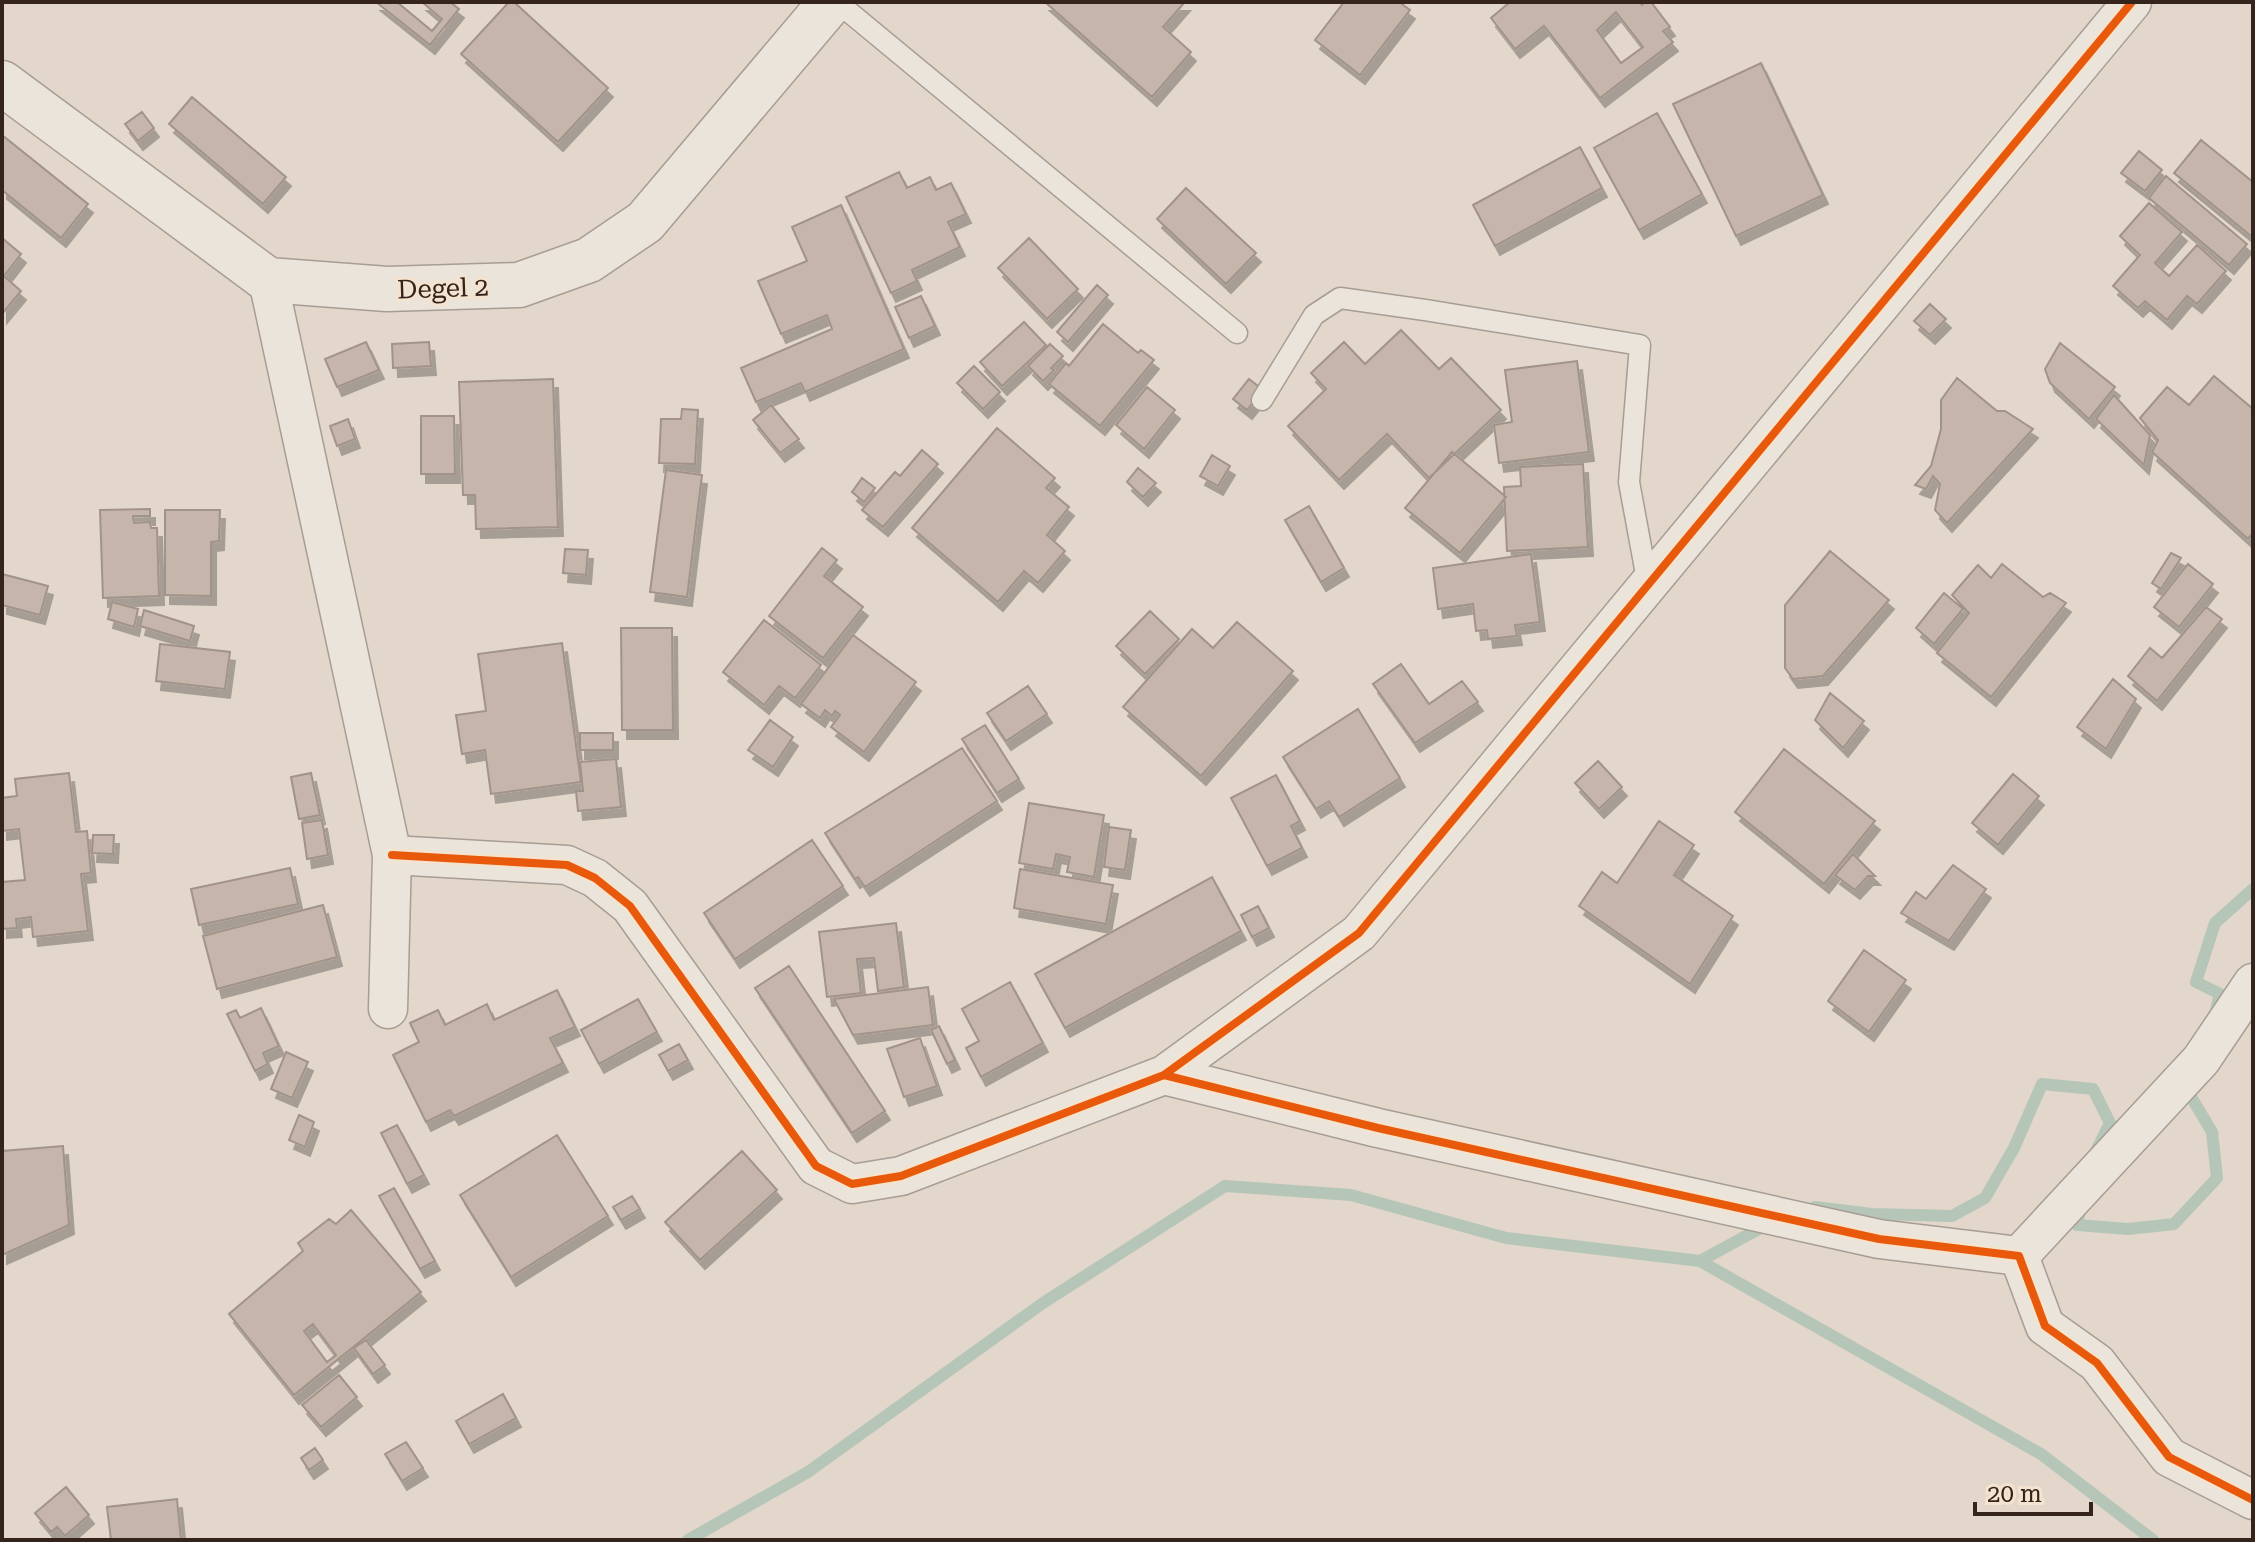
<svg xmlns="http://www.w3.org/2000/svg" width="2255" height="1542" font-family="'Roboto Serif',serif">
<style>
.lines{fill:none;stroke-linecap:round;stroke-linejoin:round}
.stream{stroke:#b5c6b9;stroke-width:12}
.building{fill:#c6b5ab;stroke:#a2938a;stroke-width:2;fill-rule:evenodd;filter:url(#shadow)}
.service-casing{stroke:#a79d94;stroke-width:23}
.minor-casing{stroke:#a79d94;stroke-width:41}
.tertiary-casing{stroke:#a79d94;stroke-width:47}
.service{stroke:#eae4db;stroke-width:20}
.minor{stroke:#eae4db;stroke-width:38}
.tertiary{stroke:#eae4db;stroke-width:44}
.cycleway-casing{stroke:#f4e3cf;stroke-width:13}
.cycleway{stroke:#e8590c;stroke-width:8}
.labels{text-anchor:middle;stroke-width:6;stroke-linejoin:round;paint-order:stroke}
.street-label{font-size:26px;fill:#35241c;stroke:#f4e3cf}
</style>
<defs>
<filter id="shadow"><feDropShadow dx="5" dy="9" stdDeviation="0" flood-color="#0004"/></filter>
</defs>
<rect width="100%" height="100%" fill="#e2d7ca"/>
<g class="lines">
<!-- stream -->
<path class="stream" d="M2215 1014 2220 994 2196 982 2215 923 2253 889
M2081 1205 2077 1225 2128 1229 2174 1224 2217 1178 2212 1132 2184 1085
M1815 1207 1872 1214 1952 1216 1985 1198 2014 1148 2042 1084 2093 1089 2110 1123 2095 1153
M1700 1261 1768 1224
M688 1540 808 1472 1043 1303 1225 1186 1351 1195 1506 1238 1700 1261 2041 1454 2153 1540"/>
</g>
<!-- building -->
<path class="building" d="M376 2H397L432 31 442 19 422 2H450L459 9 430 45Z
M509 2H514L608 88 558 142 461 54Z
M1045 2H1185L1163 27 1191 52 1152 97Z
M1344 2H1399L1410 10 1360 75 1315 40Z
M1510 2H1640L1642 5 1645 2H1651L1670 27 1663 31 1673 42 1600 98 1544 26 1515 49 1491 18ZM1616 12 1643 47 1621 63 1597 30Z
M1761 63 1823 195 1736 236 1673 104Z
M192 97 286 177 263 204 169 124Z
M142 112 154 128 138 141 125 124Z
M1657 113 1702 194 1639 230 1594 148Z
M2 135 88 204 61 238 2 190Z
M2201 140 2253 182V234L2251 236 2174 173Z
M1580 147 1602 188 1495 246 1473 205Z
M2139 151 2162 170 2145 191 2121 173Z
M899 172 907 188 930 177 936 190 951 183 966 214 948 222 960 247 912 270 917 281 891 293 846 197Z
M2166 176 2247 244 2229 265 2149 198Z
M1186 188 1256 253 1226 284 1157 219Z
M2149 203 2182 232 2155 263 2169 276 2197 245 2226 271 2197 304 2187 296 2167 320 2145 301 2138 308 2113 286 2140 255 2120 236Z
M841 205 904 349 805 392 801 383 756 402 741 368 832 329 827 315 781 334 758 281 807 261 792 227Z
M2 238 21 254 4 276 21 291 2 314Z
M1029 238 1078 289 1047 319 998 268Z
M1097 285 1108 295 1068 342 1057 332Z
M921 296 935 326 909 338 895 307Z
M1930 304 1946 319 1930 335 1914 321Z
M1024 322 1046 345 1002 386 980 362Z
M1103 324 1138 353 1141 350 1154 360 1100 426 1049 384 1066 363 1069 366Z
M1401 330 1439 369 1451 358 1501 410 1429 478 1387 434 1339 480 1288 426 1326 389 1311 373 1344 342 1365 364Z
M366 342 379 370 337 387 325 359Z
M429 342 431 366 393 368 392 344Z
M2060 343 2115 387 2089 419 2050 383 2045 369Z
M1050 344 1063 356 1051 368 1054 370 1043 381 1028 366Z
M1577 361 1589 452 1499 463 1494 425 1512 422 1505 370Z
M974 366 1000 392 983 409 957 383Z
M2214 376 2253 409V533L2248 539 2152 452 2158 440 2140 418 2167 387 2189 405Z
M1957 378 1997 411H2005L2033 429 1947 523 1935 510 1940 484 1933 476 1926 489 1915 485 1931 466 1941 429V400Z
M553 379 558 527 476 529 475 495H463L459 382Z
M1249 379 1263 390 1247 410 1233 399Z
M1147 387 1175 410 1144 449 1116 425Z
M2114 395 2150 435 2144 465 2096 419Z
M771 405 799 439 780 453 753 420Z
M682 409 698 410 695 464 659 463 661 419H681Z
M421 416H454L455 474H421Z
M348 419 355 439 337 446 330 426Z
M997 428 1055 478 1046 488 1069 507 1047 535 1065 551 1038 583 1024 571 998 602 912 528Z
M922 450 938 464 883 527 862 510 895 472 900 476Z
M1452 452 1506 497 1460 553 1405 508Z
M1212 455 1230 466 1218 486 1200 476Z
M1583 464 1588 547 1507 551 1504 487 1521 486 1520 467Z
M1138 468 1156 483 1143 497 1127 482Z
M666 470 702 475 687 597 650 592Z
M862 478 875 488 864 502 852 492Z
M1309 506 1344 568 1321 582 1285 520Z
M150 509V516H133L134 523 150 522 151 528H157L159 596 103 598 100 510Z
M165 510H220L219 541 211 542V596L165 595Z
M822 548 837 560 824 576 863 607 823 658 769 616Z
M565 549 588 550 586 575 563 573Z
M1830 551 1889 600 1823 676 1793 679 1785 668V605Z
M2171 553 2181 558 2161 589 2152 583Z
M1531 554 1540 622 1515 625 1517 636 1488 639 1487 630 1476 631 1473 604 1438 609 1433 568Z
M2002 564 2043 597 2050 593 2066 603 1991 697 1937 653 1969 613 1952 595 1978 565 1991 578Z
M2188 564 2213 584 2179 627 2154 607Z
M2 574 48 586 40 615 2 605Z
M1944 593 1963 609 1934 644 1916 628Z
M112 602 138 609 134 627 108 619Z
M2206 607 2222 619 2157 701 2128 676 2150 648 2162 658Z
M144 610 194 626 190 641 140 626Z
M1150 611 1179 639 1145 674 1116 646Z
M764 620 821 665 795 698 779 686 764 705 723 672Z
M1237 622 1293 671 1201 776 1123 707 1192 629 1213 648Z
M621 628H672L673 730H622Z
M853 635 916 682 864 752 831 727 840 715 835 711 832 716 825 710 820 718 801 704Z
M562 643 581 782 491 794 485 750 462 754 456 715 486 711 478 654Z
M160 644 230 652 225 689 156 681Z
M1401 664 1429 704 1462 681 1478 702 1415 743 1373 684Z
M2113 679 2136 699 2106 749 2077 727Z
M1028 686 1047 714 1006 741 987 713Z
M1830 693 1864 721 1843 748 1815 720Z
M1358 709 1400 778 1339 817 1329 801 1316 809 1283 757Z
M770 720 793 737 773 767 748 750Z
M985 725 1019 779 997 793 962 739Z
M580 733H613V750H580Z
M962 748 997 801 865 887 858 877 855 879 825 833Z
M1784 749 1875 821 1824 884 1735 812Z
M616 759 621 807 578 811 576 791H583L580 762Z
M1598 761 1622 787 1599 809 1575 783Z
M69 773 76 832 87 831 91 873 81 874 88 931 33 937 31 917 16 919 17 928 2 929V882L25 880 19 829 2 831V798L17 796 15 779Z
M311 773 320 815 299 819 291 777Z
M2013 774 2039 796 1998 845 1972 823Z
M1276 775 1300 821 1291 826 1302 848 1267 866 1231 798Z
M1029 803 1104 815 1094 877 1067 872 1070 857 1056 854 1053 869 1019 863Z
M322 820 328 855 307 859 302 823Z
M1659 821 1694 845 1674 875 1733 916 1690 984 1579 906 1602 872 1617 883Z
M1109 827 1131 830 1125 870 1104 867Z
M93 835H114L113 854 92 853Z
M812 840 843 886 735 959 704 913Z
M1853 854 1875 876H1868L1855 890 1835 875Z
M1953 865 1986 889 1949 941 1901 913 1916 892 1926 899Z
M290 868 298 904 199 925 191 889Z
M1020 869 1113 885 1106 924 1014 908Z
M1212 877 1241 931 1065 1028 1035 974Z
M323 905 337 957 217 989 203 936Z
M1258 906 1269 928 1252 937 1241 915Z
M896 923 904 987 878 991 874 958 857 959 861 993 827 997 819 932Z
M1864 950 1906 980 1869 1032 1828 1001Z
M789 966 885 1111 852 1133 755 988Z
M1010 982 1043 1043 981 1077 966 1048 979 1041 962 1009Z
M928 987 933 1025 853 1035 834 999Z
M557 990 575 1027 550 1038 563 1063 454 1116 450 1110 426 1122 393 1055 419 1042 410 1023 438 1010 445 1025 487 1004 494 1020Z
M638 999 657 1032 599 1064 581 1030Z
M261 1008 279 1046 263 1053 268 1064 255 1071 227 1014 236 1010 240 1018Z
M939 1026 955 1060 947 1064 931 1030Z
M920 1038 937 1086 904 1097 887 1049Z
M679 1044 688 1060 668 1071 659 1055Z
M286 1052 308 1062 292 1098 271 1089Z
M299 1115 314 1122 305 1147 289 1140Z
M397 1125 424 1175 407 1184 381 1133Z
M557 1135 608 1216 511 1277 460 1195Z
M63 1146 69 1225 2 1255V1151Z
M742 1151 777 1190 700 1260 665 1222Z
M394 1188 435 1261 420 1269 379 1196Z
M632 1196 640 1209 621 1220 613 1207Z
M351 1210 421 1292 294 1395 229 1314 303 1251 298 1243 329 1219 336 1224ZM313 1324 336 1355 327 1362 304 1331Z
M366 1340 385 1365 373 1374 354 1348Z
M339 1375 357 1397 321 1427 302 1405Z
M503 1394 516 1418 469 1444 456 1421Z
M406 1442 423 1468 402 1481 385 1454Z
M315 1448 323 1460 309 1470 301 1458Z
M66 1487 89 1515 65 1536 57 1527 51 1532 35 1513Z
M177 1499 181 1540H111L107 1507Z"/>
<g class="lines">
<defs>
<path id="service" d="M837 2 1237 333
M1262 400 1314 315 1340 298 1425 310 1640 345 1629 482 1648 585"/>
<path id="minor" d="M268 280 392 855 388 1009
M392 855 567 865 595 878 630 906 816 1166 852 1184 901 1176 1164 1075 1359 933 2132 2
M1164 1075 1378 1128 1879 1239 2019 1256 2045 1326 2097 1363 2169 1457 2253 1500
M2019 1256 2201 1060 2253 983"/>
<path id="tertiary" d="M2 83 268 280 387 289 519 285 589 260 645 222 831 2"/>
</defs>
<!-- service casing -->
<use href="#service" class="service-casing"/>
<!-- minor casing -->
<use href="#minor" class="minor-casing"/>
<!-- tertiary casing -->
<use href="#tertiary" class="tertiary-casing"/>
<!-- service -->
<use href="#service" class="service"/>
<!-- minor -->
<use href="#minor" class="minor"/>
<!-- tertiary -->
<use href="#tertiary" class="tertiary"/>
<defs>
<path id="cycleway" d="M392 855 567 865 595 878 630 906 816 1166 852 1184 901 1176 1164 1075 1359 933 2132 2
M1164 1075 1378 1128 1879 1239 2019 1256 2045 1326 2097 1363 2169 1457 2253 1500"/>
</defs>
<!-- cycleway casing -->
<use href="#cycleway" class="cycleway-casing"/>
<!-- cycleway -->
<use href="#cycleway" class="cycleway"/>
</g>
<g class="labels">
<!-- street labels -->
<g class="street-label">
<text transform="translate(443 288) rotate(-2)" y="9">Degel 2</text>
</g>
</g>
<!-- border -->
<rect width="2255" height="1542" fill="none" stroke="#35241c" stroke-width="8"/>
<!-- scale -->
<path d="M1975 1502v12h116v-12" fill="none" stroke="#35241c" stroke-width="4"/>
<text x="1987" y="1502" font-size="24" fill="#35241c" stroke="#f4e3cf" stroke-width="6" paint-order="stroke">20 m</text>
</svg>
